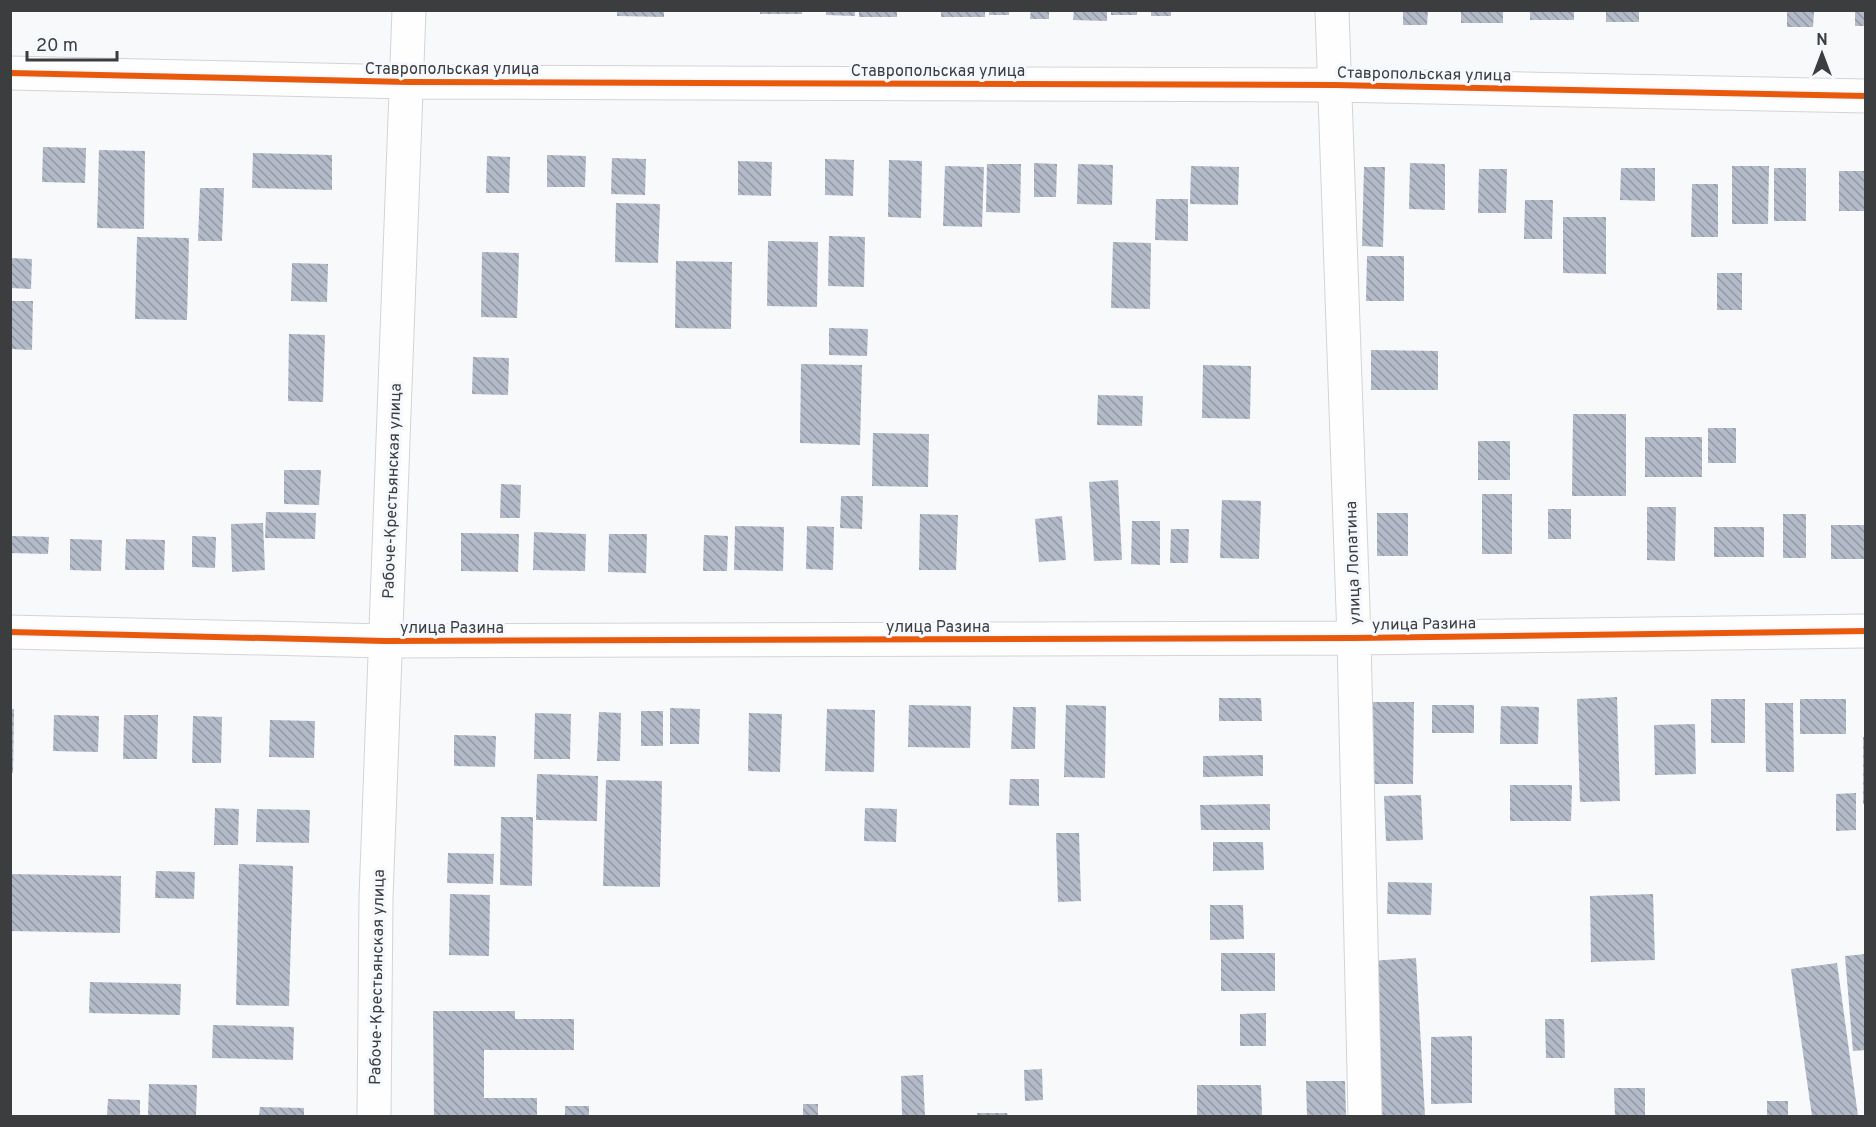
<svg xmlns="http://www.w3.org/2000/svg" width="1876" height="1127" font-family="Overpass,sans-serif">
<style>
.building{fill:url(#building-back-hatch)}
.lines{fill:none;stroke-linecap:round;stroke-linejoin:round}
.minor-casing{stroke:#d3d4d6;stroke-width:35}
.minor{stroke:#fefefe;stroke-width:33}
.cycleway-casing{stroke:#f5f8fd;stroke-width:10}
.cycleway{stroke:#e8590c;stroke-width:6}
.labels{text-anchor:middle;stroke-width:6;stroke-linejoin:round;paint-order:stroke}
.street-label{font-size:16px;fill:#3c3d3f;stroke:#f5f8fd}
</style>
<defs>
<pattern id="building-back-hatch" width="6" height="6" patternUnits="userSpaceOnUse" patternTransform="scale(1.5)"><rect width="6" height="6" fill="#b3bac8"/><path d="M-1 5l2 2M0 0l6 6M5-1l2 2" fill="none" stroke="#9398a4"/></pattern>
</defs>
<rect width="100%" height="100%" fill="#f7f9fb"/>
<!-- building -->
<path class="building" d="M617 10H664V17L617 16Z
M760 10H802V14H760Z
M826 10H855V16L826 15Z
M859 10H897V17H859Z
M941 10H985V17H941Z
M989 10H1009V15H989Z
M1031 10H1049V19H1030Z
M1074 10H1107V21L1073 20Z
M1111 10H1137V15H1111Z
M1151 10H1171V16H1151Z
M1403 10H1428L1427 25H1403Z
M1461 10H1503V23H1461Z
M1530 10H1574V20H1530Z
M1606 10H1639V22H1606Z
M1855 10H1866V26H1855Z
M1787 12H1814L1813 27H1787Z
M43 147 86 148 85 183 42 182Z
M99 150 145 151 144 229 97 228Z
M253 153 332 155V190L252 188Z
M547 155 586 156 585 187H547Z
M487 156 510 157 509 193H486Z
M612 158 646 159 645 195 611 194Z
M825 159 854 160 853 196 825 195Z
M889 160 922 161 921 218 888 217Z
M738 161 772 162 771 196 738 195Z
M1034 163 1057 164 1056 197H1034Z
M1410 163 1445 164V210L1409 209Z
M987 164H1021L1020 213 986 212Z
M1078 164 1113 165 1112 205 1077 204Z
M945 166 984 167 982 227 943 226Z
M1191 166 1239 167 1238 205 1190 204Z
M1732 166H1769L1768 224H1732Z
M1364 167H1385L1383 247 1362 246Z
M1621 168H1655V201L1620 200Z
M1774 168H1806V221H1774Z
M1479 169H1507L1506 213H1478Z
M1839 171H1866V211H1839Z
M1692 184H1718V237H1691Z
M200 188H224L222 241H198Z
M1156 199H1188V241L1155 240Z
M1525 200H1553L1552 239H1524Z
M616 203 660 204 658 263 615 262Z
M1563 217H1606V274L1563 273Z
M829 236 865 237 864 287 828 286Z
M137 237 189 238 187 320 135 319Z
M768 241 818 242 817 307 767 306Z
M1113 242 1151 243 1150 309 1111 308Z
M482 252 519 253 517 318 481 317Z
M1367 256H1404V301H1366Z
M10 258 32 259 31 289 10 288Z
M676 261 732 262 731 329 675 328Z
M292 263 328 264 327 302 291 301Z
M1717 273H1742V310H1717Z
M10 301H33L32 350 10 349Z
M829 328 868 329 867 356 829 355Z
M289 334 325 335 323 402 288 401Z
M1371 350 1438 351V390H1371Z
M473 357 509 358 508 395 472 394Z
M801 364 862 365 860 445 800 443Z
M1203 365 1251 366 1250 419 1202 418Z
M1098 395 1143 396 1142 426 1097 425Z
M1573 414H1626V496H1572Z
M1708 428H1736V463H1708Z
M873 433 929 434 928 487 872 486Z
M1645 437H1702V477H1645Z
M1478 441H1510V480H1478Z
M284 470H321L319 505 284 504Z
M1118 480 1122 560 1094 561 1089 482Z
M501 484 521 485 520 518H500Z
M1482 494H1512V554H1482Z
M841 496H863L862 529 840 528Z
M1222 500 1261 501 1259 559 1220 558Z
M1647 507H1676L1675 561 1647 560Z
M1548 509H1571V539H1548Z
M266 512 316 513 315 539 265 538Z
M1377 513H1408V556H1377Z
M920 514 958 515 956 570H919Z
M1783 514H1806V558H1783Z
M1062 516 1066 560 1039 562 1035 519Z
M1132 521H1160V565L1131 564Z
M263 523 265 570 232 572 231 524Z
M1831 525H1866V559H1831Z
M735 526 784 527 783 571 734 570Z
M807 526 834 527 833 570 806 569Z
M1714 527H1764V557H1714Z
M1171 529H1189L1188 563H1170Z
M534 532 586 534 585 571 533 570Z
M461 533 519 534 518 572 461 571Z
M609 534H647L646 573 608 572Z
M704 535 728 536 727 571H703Z
M10 536 49 537 48 554 10 553Z
M192 536 216 537 215 568 192 567Z
M70 539 102 540 101 571 70 570Z
M126 539 165 540 164 570H125Z
M1617 697 1620 801 1580 802 1577 699Z
M1219 698H1261L1262 721H1219Z
M1711 699H1745V743H1711Z
M1800 699H1846V734H1800Z
M1372 702H1414L1413 784H1371Z
M1765 703H1793L1794 772H1766Z
M909 705 971 706 970 748 908 747Z
M1066 705 1106 706 1105 778 1064 777Z
M1432 705H1474V733H1432Z
M1501 706 1539 707 1538 744H1500Z
M1013 707H1036L1035 749H1011Z
M670 708 700 709 699 744H670Z
M10 709H14L13 773H10Z
M827 709 875 710 874 772 825 771Z
M641 711H663V746H641Z
M599 712 621 713 620 761H597Z
M535 713 571 714 570 759H534Z
M749 713 782 714 780 772 748 771Z
M54 715 99 716 98 752 53 751Z
M124 715H158L157 759H123Z
M193 716 222 717 221 763H192Z
M270 720 315 721 314 758 269 757Z
M1695 724 1696 774 1655 775 1654 725Z
M454 735 496 736 495 767 454 766Z
M1863 737H1866V804H1863Z
M1263 755V776L1203 777V756Z
M537 774 598 776 597 821 536 820Z
M1010 779H1039V806L1009 805Z
M606 780 662 781 660 887 603 886Z
M1510 785H1572L1571 821H1510Z
M1856 793V830L1836 831V794Z
M1421 795 1423 840 1386 841 1384 796Z
M1270 804V830H1201L1200 805Z
M215 808 239 809 238 845H214Z
M865 808 897 809 896 842 864 841Z
M257 809 310 810 309 843 256 842Z
M501 817H533L532 886 500 885Z
M1056 833H1079L1081 901 1058 902Z
M1213 842H1263L1264 870 1213 871Z
M448 853 494 854 493 884 447 883Z
M239 864 293 866 289 1006 236 1005Z
M156 871 195 872 194 899 155 898Z
M10 874 121 876 120 933 10 931Z
M1388 882 1432 883 1431 915 1387 914Z
M450 894 490 895 489 956 449 955Z
M1653 894 1655 960 1591 962 1590 896Z
M1210 905H1243L1244 939 1210 940Z
M1221 953H1275V991H1221Z
M1866 954V1050L1853 1051 1845 956Z
M1416 958 1425 1116H1379L1370 961Z
M1837 963 1858 1116H1812L1791 969Z
M90 982 181 984 180 1015 89 1013Z
M433 1011H515V1019H574V1050H484V1098H537V1116H434Z
M1266 1013V1046H1240V1014Z
M1545 1019H1564L1565 1058H1546Z
M213 1025 294 1027 293 1060 212 1058Z
M1472 1036V1103L1431 1104V1037Z
M1042 1069 1043 1100 1025 1101 1024 1070Z
M923 1075 925 1116H902L901 1076Z
M1306 1081H1345L1346 1116H1307Z
M149 1084 197 1085 196 1116H148Z
M1197 1085H1261L1262 1115H1197Z
M1614 1088H1645V1116H1615Z
M108 1099 140 1100V1116H107Z
M1767 1101H1788V1116H1767Z
M803 1104H818V1116H803Z
M565 1106H589V1116H565Z
M260 1107 304 1108V1116H259Z
M977 1113H1007L1008 1116H977Z"/>
<g class="lines">
<defs>
<path id="minor" d="M1332 10 1354 638 1365 1116
M10 73 407 82 1335 85 1866 96
M10 632 385 641 1354 638 1866 631
M374 1116 376 898 409 10"/>
</defs>
<!-- minor casing -->
<use href="#minor" class="minor-casing"/>
<!-- minor -->
<use href="#minor" class="minor"/>
<defs>
<path id="cycleway" d="M10 73 407 82 1335 85 1866 96
M10 632 385 641 1354 638 1866 631"/>
</defs>
<!-- cycleway casing -->
<use href="#cycleway" class="cycleway-casing"/>
<!-- cycleway -->
<use href="#cycleway" class="cycleway"/>
</g>
<g class="labels">
<!-- street labels -->
<g class="street-label">
<text x="452" y="74">Ставропольская улица</text>
<text x="938" y="76">Ставропольская улица</text>
<text transform="translate(1424 73) rotate(1)" y="6">Ставропольская улица</text>
<text transform="translate(391 491) rotate(-88)" y="6">Рабоче-Крестьянская улица</text>
<text transform="translate(1352 563) rotate(-92)" y="6">улица Лопатина</text>
<text transform="translate(1424 623) rotate(-1)" y="6">улица Разина</text>
<text x="938" y="632">улица Разина</text>
<text x="452" y="633">улица Разина</text>
<text transform="translate(376 977) rotate(-89)" y="6">Рабоче-Крестьянская улица</text>
</g>
</g>
<!-- border -->
<rect width="1876" height="1127" fill="none" stroke="#3c3d3f" stroke-width="24"/>
<!-- north arrow -->
<g transform="translate(1822 54)" stroke="#f5f8fd" stroke-width="4.5" paint-order="stroke">
<path d="M0-4.5L10 22L0 15L-10 22Z" fill="#3c3d3f"/>
<text y="-9" font-size="16" font-weight="bold" text-anchor="middle" fill="#3c3d3f">N</text>
</g>
<!-- scale -->
<path d="M27 51v9h90v-9" fill="none" stroke="#3c3d3f" stroke-width="3"/>
<text x="36" y="51" font-size="18" fill="#3c3d3f" stroke="#f5f8fd" stroke-width="4.5" paint-order="stroke">20 m</text>
</svg>
